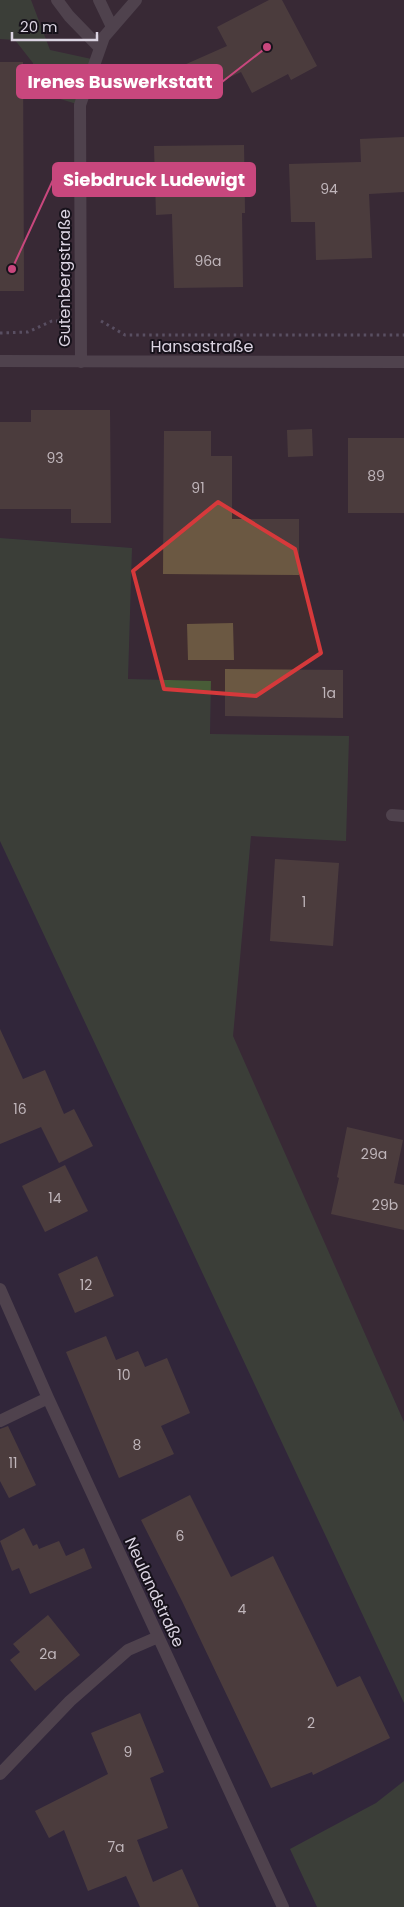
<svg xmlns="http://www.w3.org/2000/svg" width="404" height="1907" font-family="Poppins,sans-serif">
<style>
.commercial{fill:#412d30}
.green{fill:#485c37}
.building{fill:#6b5842}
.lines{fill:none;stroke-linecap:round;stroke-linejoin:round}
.path{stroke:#8b8193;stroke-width:3;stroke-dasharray:2.5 4;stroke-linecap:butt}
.minor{stroke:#736565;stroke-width:12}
.marked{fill:none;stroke:#d6393b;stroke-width:4;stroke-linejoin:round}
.labels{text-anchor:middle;stroke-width:4;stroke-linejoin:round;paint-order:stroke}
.number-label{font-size:14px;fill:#bfb5ba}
.street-label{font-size:16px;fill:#dbd4e2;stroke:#17121b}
.leader{fill:none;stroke:#c8477d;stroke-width:2}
.callout-dot{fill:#c8477d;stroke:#17121b;stroke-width:2}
.callout{fill:#c8477d;stroke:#c8477d;stroke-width:2}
.callout-label{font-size:18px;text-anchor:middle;font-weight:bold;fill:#fff}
</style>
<rect width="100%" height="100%" fill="#32263b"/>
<!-- commercial -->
<path class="commercial" d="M0 0H404V1422L232 1036 251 836 210 735 211 681 128 679 132 548 0 538Z"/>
<!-- green -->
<path class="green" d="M0 0H31L50 50 96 60 80 105 31 90 33 63 15 40 0 39Z
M0 538 132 548 128 679 211 681 210 734 349 736 346 841 251 836 233 1036 404 1422V1703L0 841Z
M404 1781V1907H317L290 1849 376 1803Z"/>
<!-- building -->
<path class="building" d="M269 0H282L317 66 291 80 288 74 252 93 241 72 189 96 175 69 227 46 217 27Z
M0 62H23L24 291H0Z
M404 137V192L369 194 372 258 316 260 315 222H291L289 164 361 162 360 139Z
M244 145 245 213H242L243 287 174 288 172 214 156 215 154 146Z
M31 410H110L111 523H71V509H0V422H31Z
M312 429 313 456 288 457 287 430Z
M164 431H211V456H232V519H299V575L163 574Z
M348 438H404V513H348Z
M233 623 234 660H188L187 624Z
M225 669 343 670V718L225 716Z
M275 859 339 863 333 946 270 941Z
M0 1029 23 1079 45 1070 64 1114 74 1109 93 1146 59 1163 41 1127 0 1144Z
M347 1127 403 1140 394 1183 404 1185V1230L331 1214 339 1178 337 1177Z
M65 1165 88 1211 45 1232 22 1186Z
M97 1256 114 1296 75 1313 58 1274Z
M106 1336 116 1360 138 1351 145 1367 167 1358 190 1413 161 1426 174 1454 119 1478 66 1352Z
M8 1426 36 1485 9 1498 0 1481V1429Z
M190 1495 231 1577 273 1556 337 1687 360 1676 390 1738 313 1775 312 1772 271 1788 182 1601 141 1520Z
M24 1528 33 1546 37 1544 39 1549 59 1541 66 1556 84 1548 92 1568 30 1594 19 1568 12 1571 0 1541Z
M48 1615 80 1655 35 1691 10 1660 20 1652 13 1644Z
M140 1713 164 1772 150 1778 168 1828 137 1840 153 1882 182 1869 199 1907H140L126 1876 88 1891 64 1830 49 1838 35 1811 108 1774 91 1733Z"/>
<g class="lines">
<!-- path -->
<path class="path" d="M101 321 125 335H404
M0 333 28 332 52 321H60"/>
<!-- minor -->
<path class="minor" d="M57 0 69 16 100 48
M99 0 112 27
M0 361 404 362
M81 362 80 105 104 37 136 0
M392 815 404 816
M0 1289 48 1398 283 1907
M0 1421 48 1398
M0 1774 70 1701 128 1650 158 1637"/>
</g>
<!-- marked area -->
<path d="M0 0H404V1907H0ZM218 502 295 549 321 653 256 696 164 689 133 571Z" fill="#32263b" fill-opacity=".55" fill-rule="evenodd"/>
<path class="marked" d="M218 502 295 549 321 653 256 696 164 689 133 571Z"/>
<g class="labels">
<!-- number labels -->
<g class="number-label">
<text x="329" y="194">94</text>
<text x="208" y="266">96a</text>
<text x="55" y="463">93</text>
<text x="376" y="481">89</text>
<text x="198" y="493">91</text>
<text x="329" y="698">1a</text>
<text x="304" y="907">1</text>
<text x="20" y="1114">16</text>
<text x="374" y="1159">29a</text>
<text x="55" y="1203">14</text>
<text x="385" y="1210">29b</text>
<text x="86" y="1290">12</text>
<text x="124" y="1380">10</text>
<text x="137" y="1450">8</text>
<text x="13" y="1468">11</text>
<text x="180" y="1541">6</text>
<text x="242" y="1614">4</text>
<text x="48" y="1659">2a</text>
<text x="311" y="1728">2</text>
<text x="128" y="1757">9</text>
<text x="116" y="1852">7a</text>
</g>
<!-- street labels -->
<g class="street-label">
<text transform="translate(64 278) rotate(-90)" y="6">Gutenbergstraße</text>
<text x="202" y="352">Hansastraße</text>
<text transform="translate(155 1592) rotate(65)" y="6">Neulandstraße</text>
</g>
</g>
<!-- callouts -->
<path class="leader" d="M267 47L222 82M12 269L53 180"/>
<g class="callout-dot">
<circle cx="267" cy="47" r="5"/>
<circle cx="12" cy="269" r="5"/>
</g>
<g class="callout">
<rect x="17" y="65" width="205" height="33" rx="5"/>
<rect x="53" y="163" width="202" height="33" rx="5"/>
</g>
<g class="callout-label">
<text x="120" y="88">Irenes Buswerkstatt</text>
<text x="154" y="186">Siebdruck Ludewigt</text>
</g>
<!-- scale -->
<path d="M12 32v8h85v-8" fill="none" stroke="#dbd4e2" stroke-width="2.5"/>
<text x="20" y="32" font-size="15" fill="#dbd4e2" stroke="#17121b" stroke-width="4" paint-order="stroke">20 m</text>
</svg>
